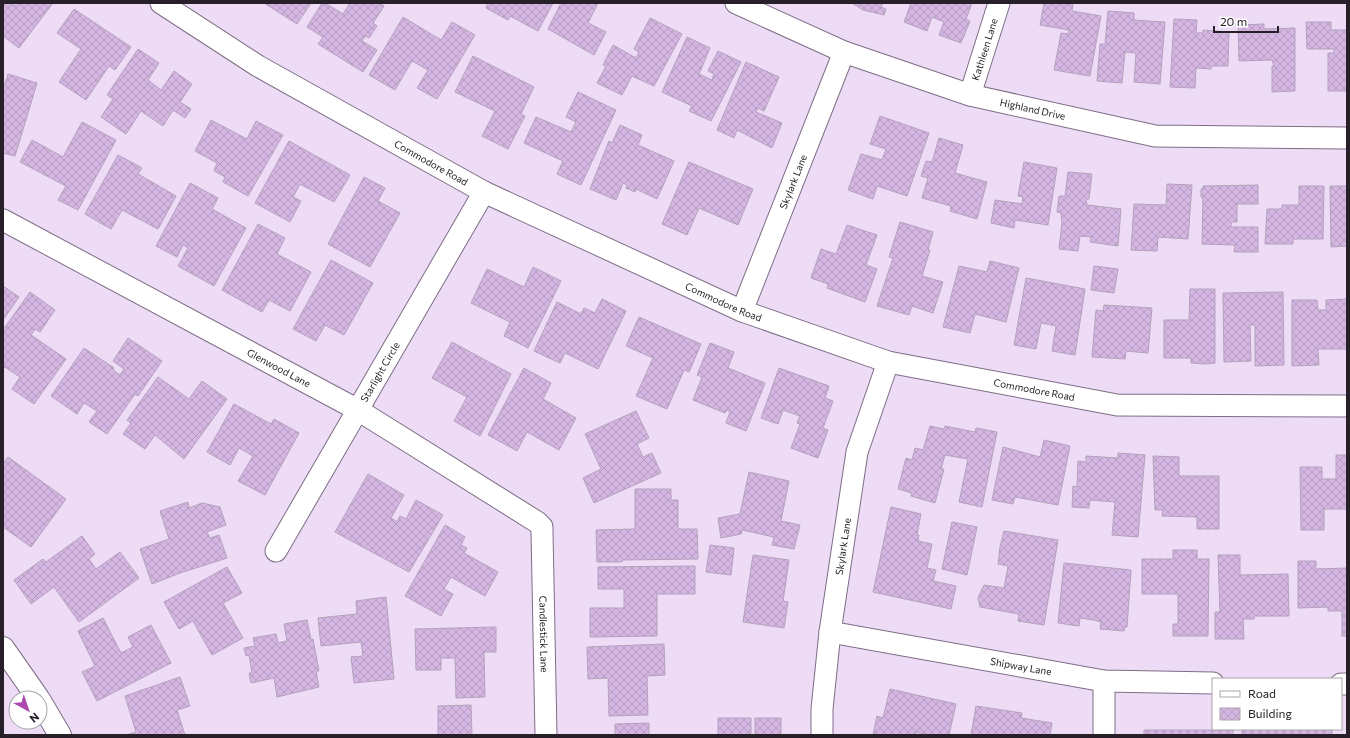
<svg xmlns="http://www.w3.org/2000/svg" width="1350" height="738" font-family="Commissioner,sans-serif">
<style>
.building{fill:url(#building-cross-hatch);stroke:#b3a2bb}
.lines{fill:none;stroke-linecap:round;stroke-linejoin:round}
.minor-casing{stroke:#7e6e85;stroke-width:23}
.tertiary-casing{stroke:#7e6e85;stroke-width:24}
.minor{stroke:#fff;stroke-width:21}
.tertiary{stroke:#fff;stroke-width:22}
.labels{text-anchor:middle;stroke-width:3.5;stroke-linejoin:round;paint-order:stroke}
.street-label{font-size:10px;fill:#272029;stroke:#fff}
</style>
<defs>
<pattern id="building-cross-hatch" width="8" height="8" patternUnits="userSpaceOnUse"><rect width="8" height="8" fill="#d5b6e3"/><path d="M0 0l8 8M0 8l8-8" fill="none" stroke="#b79cc3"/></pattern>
</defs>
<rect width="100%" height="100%" fill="#eedcf6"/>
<!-- building -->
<path class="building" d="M3 3H11L15 6 17 3H53L19 48 3 36Z
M264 3H311L297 24Z
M322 3H325L343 14 350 3H379L384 6 373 23 377 26 369 38 365 36 362 41 377 50 363 72 318 44 323 37 307 27Z
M488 3H553L538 31 510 16 508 20 486 8Z
M561 3H598L588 23 606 32 594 55 548 29Z
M852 3H883L881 7 886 9 884 15 863 10Z
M911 3H972L966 19 970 21 961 43 939 35 944 22 932 17 927 31 904 22Z
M1044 3 1073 4 1072 11 1101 16 1090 76 1054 70 1061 33 1068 34 1069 30 1040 25Z
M74 9 131 47 115 70 109 66 86 100 59 82 81 49 57 33Z
M1108 11 1134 13V20L1165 22 1160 84 1134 82 1136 53 1125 52 1122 83 1097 81 1100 44H1105Z
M403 17 441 40 452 22 475 35 437 99 417 88 428 70 412 61 395 90 369 75Z
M650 18 682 34 654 86 632 76 622 95 597 83 606 66 603 65 613 45 636 58 639 52 634 49Z
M1174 19 1197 20 1196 33H1203V30L1229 32 1228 66H1211V69L1196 68 1195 88 1170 87Z
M1306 22H1331V30H1347V91H1328V53H1334V49H1307Z
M1264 24V29L1295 28V91L1272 92V66H1274L1272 60 1239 61 1238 25Z
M687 37 710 48 699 74 712 80 714 74 708 71 718 51 741 62 711 121 689 111 692 106 662 92Z
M138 49 159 63 148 80 161 90 174 71 192 84 180 102 191 109 185 118 173 110 163 126 141 111 126 134 101 117 113 99 107 95Z
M473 56 534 87 521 114 525 116 508 149 482 136 495 111 455 92Z
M746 62 779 77 764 111 758 108 756 112 782 123 772 148 737 130 734 138 717 130Z
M8 74 37 83 15 156 3 153V83L5 84Z
M578 92 616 110 581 185 557 174 563 161 524 143 536 117 571 132 576 122 566 117Z
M880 116 929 133 907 196 877 186 873 199 848 190 861 154 882 160 886 149 870 144Z
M211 120 247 139 256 121 283 135 248 196 223 182 225 177 214 171 217 163 195 151Z
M82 122 116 140 78 210 58 200 66 186 20 162 32 140 63 157Z
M620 125 642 135 638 145 674 161 657 199 636 189 635 192 626 188 627 185 623 183 616 200 590 189 609 141 612 143Z
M939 138 963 145 955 173 987 182 977 219 950 211 951 206 922 198 928 178 921 176 926 161 932 162Z
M289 141 350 175 334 202 300 184 293 197 301 201 290 222 255 203Z
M118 155 142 168 138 174 176 196 158 229 122 210 111 229 85 214Z
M689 162 753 189 738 225 699 208 687 235 662 224Z
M1024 162 1057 168 1048 225 1015 220 1014 228 991 223 995 200 1022 204 1023 197 1018 196Z
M1068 172 1092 174 1089 199H1086L1087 205 1121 209 1118 246 1090 242 1091 237 1080 236 1078 251 1059 249 1062 222 1061 213 1057 212 1059 196H1065Z
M364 177 385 188 378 201 400 213 370 267 328 244Z
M190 183 218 198 212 209 246 228 214 286 178 266 188 248 183 245 177 257 156 246Z
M1167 184 1192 185 1188 239 1158 237 1157 251 1131 250 1134 204 1166 205Z
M1258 185V204H1237V222H1231V227H1258V252H1234L1235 245 1202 244 1203 197H1201V189H1203V186Z
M1299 186H1324L1323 239H1293V244H1265L1267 209H1282V205H1299Z
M1330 186H1347V246L1331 247Z
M900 222 933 232 928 250H930L922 276 943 282 933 313 912 306 909 315 877 306 893 258 889 257Z
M258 224 285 238 277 254 311 272 290 311 269 300 262 312 222 290Z
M847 225 877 235 866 265 877 269 865 302 827 288 828 284 811 278 821 249 836 254Z
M331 260 373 283 344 335 325 325 316 341 293 329Z
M990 261 1019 268 1006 322 975 314 970 333 943 327 959 266 987 272Z
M1094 266 1118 269 1114 293 1091 290Z
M533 267 561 281 528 348 504 336 510 322 471 303 487 269 524 287Z
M1026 278 1085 289 1075 355 1052 351 1056 326 1041 323 1036 349 1014 345Z
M3 286 19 297 3 320Z
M1190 289H1215V363L1206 364 1191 363V358H1164V320H1189Z
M30 292 55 310 40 332 35 329 31 335 66 359 34 404 12 389 20 377 5 367 3 369V330Z
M1283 292 1284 365 1255 366V325H1250L1251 361 1224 362 1223 293Z
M602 299 626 311 598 369 565 353 560 363 534 351 557 302 581 314 584 308 595 313Z
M1347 299V349H1318L1319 365 1292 366V300H1317L1318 310H1326V300Z
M1104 305 1152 308 1148 353 1126 351 1125 359 1092 357 1096 310 1103 311Z
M639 317 701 344 689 372 684 370 667 409 636 396 653 358 626 346Z
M128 338 162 361 138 396 135 394 107 434 89 422 97 411 84 403 77 414 51 396 84 348 114 368 113 370 120 375 124 369 113 361Z
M452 342 511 374 480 436 454 421 467 397 432 378Z
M710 343 734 352 728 368 765 383 746 431 726 423 730 412 727 410 725 413 693 400 702 377 697 375Z
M524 368 551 383 543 399 576 418 559 450 527 432 517 451 488 435Z
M779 368 829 386 825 398 833 401 823 428 828 430 818 458 791 448 800 424 797 423 800 416 783 410 778 424 761 418Z
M158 377 189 399 202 381 227 399 184 459 155 435 145 449 123 434 131 423 127 420Z
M234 404 271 424 274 419 299 433 265 495 238 481 253 456 239 448 230 465 207 452Z
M636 411 649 438 637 444 643 457 652 453 661 473 594 503 583 478 601 469 585 434Z
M930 426 944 429 945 426 975 432 976 428 997 432 982 507 959 502 968 459 945 455 941 469H944L935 503 911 496 912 493 898 489 906 458 912 460 915 448 923 450Z
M1044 440 1070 446 1058 505 1015 497 1013 504 992 500 1003 447 1040 457Z
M1118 453 1145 455 1138 537 1112 535 1115 502 1090 500 1089 508 1072 507 1073 486 1077 487 1078 461 1086 462V456L1118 458Z
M1336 455H1347V509H1324V530H1301L1300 467H1322V479H1336Z
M1153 456 1179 457V476H1219V529H1197V517L1162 516 1163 510H1155Z
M8 457 66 499 31 547 3 527V464Z
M749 472 789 481 781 521 800 525 794 549 772 545 774 537 742 530 741 534 721 538 718 518 740 514Z
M368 474 404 495 391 518 397 522 400 516 406 519 416 500 443 515 409 572 335 532Z
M635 489H671V500H678V529H697L698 559 622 560V562H597L596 530 635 529Z
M188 502 189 508 202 503 220 507 226 525 207 532 210 538 219 535 227 558 180 573 152 584 140 549 169 539 160 511Z
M891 507 921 514 917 535H919L918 541 932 544 927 568 936 570 933 581 956 586 951 609 873 592Z
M952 522 977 527 967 575 942 569Z
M445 525 465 537 461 545 467 548 464 553 498 572 485 596 451 577 444 589 453 594 441 616 405 596Z
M1004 531 1058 540 1044 625 1018 621 1019 614 980 607 978 598 984 585 1004 588 1008 566 998 564 1000 547Z
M82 536 95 554 89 559 96 569 120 552 139 578 79 622 54 587 31 604 14 580 43 559 46 562Z
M710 545 734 548 731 575 706 572Z
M1173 550H1197V559H1209L1208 636H1173V624H1178V594H1142V559H1173Z
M753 555 789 560 783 601 788 602 784 628 743 622Z
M1218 555H1240V575L1288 574 1289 616H1254V619H1243L1244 639H1215V612H1220Z
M1298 561H1316V569L1347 568V636H1342V611H1328V607L1298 608Z
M1064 563 1131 570 1127 627H1125L1124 631 1100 629 1101 622 1094 620 1080 618 1079 626 1058 623Z
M695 566V594H657V636L590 637V608H624V589H598V567Z
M227 567 242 593 223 603 243 638 212 655 193 621 179 629 164 602Z
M386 597 394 679 354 683 351 657 363 656 361 642 321 646 318 618 357 614 356 601Z
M103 618 121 653 133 647 128 637 151 625 171 663 97 701 82 672 95 666 78 631Z
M307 620 311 640 313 639 319 671H316L319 687 277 697 274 678 251 683 249 673H252L249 655 246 656 244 648 255 646 253 638 276 634 278 643 287 641 284 624Z
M496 627V652H484L485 697 456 698 455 658H441V670H416L415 629Z
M664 644 665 675 647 676 648 715 609 716 608 678 588 679 587 647Z
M180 677 190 706 177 710 185 735H126L136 732 125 696Z
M890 689 956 704 949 735H928L916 732V735H873L877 716 883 718Z
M471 705 472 735H438V706Z
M976 706 1022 713 1021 718 1052 723 1050 735H971Z
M718 718H751V735H718Z
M755 718H781V735H755Z
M649 723V735H615V724Z
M1242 729 1332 730V735H1242Z
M1144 730H1233V735H1144Z"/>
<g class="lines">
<defs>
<g id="minor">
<path id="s1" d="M161 3 258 66 484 192 742 311 888 362 1117 405 1347 406"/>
<path id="s2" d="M736 3 844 52 970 95 1155 136 1347 138"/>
<path id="s3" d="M970 95 999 3"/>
<path id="s4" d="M3 220 358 410 537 522 542 527V532L546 735"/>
<path id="s5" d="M742 311 844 52"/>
<path id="s6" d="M276 551 484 192"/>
<path id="s7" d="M830 632 1104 681 1213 683"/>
<path d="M1341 684H1347"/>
<path id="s8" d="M822 735V709L830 632 857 452 888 362"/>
<path d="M1104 735V681"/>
</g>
<path id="tertiary" d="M3 648 38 698
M40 701 60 735"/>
</defs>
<!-- minor casing -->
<use href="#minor" class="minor-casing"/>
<!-- tertiary casing -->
<use href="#tertiary" class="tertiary-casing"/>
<!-- minor -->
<use href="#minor" class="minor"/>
<!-- tertiary -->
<use href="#tertiary" class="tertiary"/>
</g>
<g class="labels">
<!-- street labels -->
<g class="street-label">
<text dy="4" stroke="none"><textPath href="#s3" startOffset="48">Kathleen Lane</textPath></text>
<text dy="4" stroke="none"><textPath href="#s2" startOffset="316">Highland Drive</textPath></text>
<text dy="4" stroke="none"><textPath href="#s1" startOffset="314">Commodore Road</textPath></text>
<text dy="4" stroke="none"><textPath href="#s5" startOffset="139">Skylark Lane</textPath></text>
<text dy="4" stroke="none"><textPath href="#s1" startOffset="638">Commodore Road</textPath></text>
<text dy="4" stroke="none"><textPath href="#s4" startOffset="313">Glenwood Lane</textPath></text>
<text dy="4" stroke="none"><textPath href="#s6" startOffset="207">Starlight Circle</textPath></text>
<text dy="4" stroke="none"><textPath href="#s1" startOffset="962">Commodore Road</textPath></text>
<text dy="4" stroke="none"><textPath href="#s8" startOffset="190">Skylark Lane</textPath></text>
<text dy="4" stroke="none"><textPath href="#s4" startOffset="728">Candlestick Lane</textPath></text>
<text dy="4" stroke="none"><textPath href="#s7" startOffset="194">Shipway Lane</textPath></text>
</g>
</g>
<!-- border -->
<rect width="1350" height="738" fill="none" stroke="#272029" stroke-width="8"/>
<!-- legend -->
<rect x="1212" y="678" width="130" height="52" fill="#ffffff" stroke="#a9a6a9"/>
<rect x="1220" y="691" width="20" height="6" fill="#ffffff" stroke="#a9a6a9"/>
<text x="1248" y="698" font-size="12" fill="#272029">Road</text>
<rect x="1220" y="708" width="20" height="12" fill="url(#building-cross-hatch)" stroke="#a9a6a9"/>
<text x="1248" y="718" font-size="12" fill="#272029">Building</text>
<!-- north arrow -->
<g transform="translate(28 710) rotate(140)"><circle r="19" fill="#ffffff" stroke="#a9a6a9"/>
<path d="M0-3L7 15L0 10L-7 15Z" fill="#ac49ae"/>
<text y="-6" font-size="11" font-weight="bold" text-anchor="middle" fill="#272029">N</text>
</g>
<!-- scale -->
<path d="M1214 26v6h64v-6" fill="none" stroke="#272029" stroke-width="2"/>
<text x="1220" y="26" font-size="12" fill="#272029" stroke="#ffffff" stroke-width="3" paint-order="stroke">20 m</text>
</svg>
